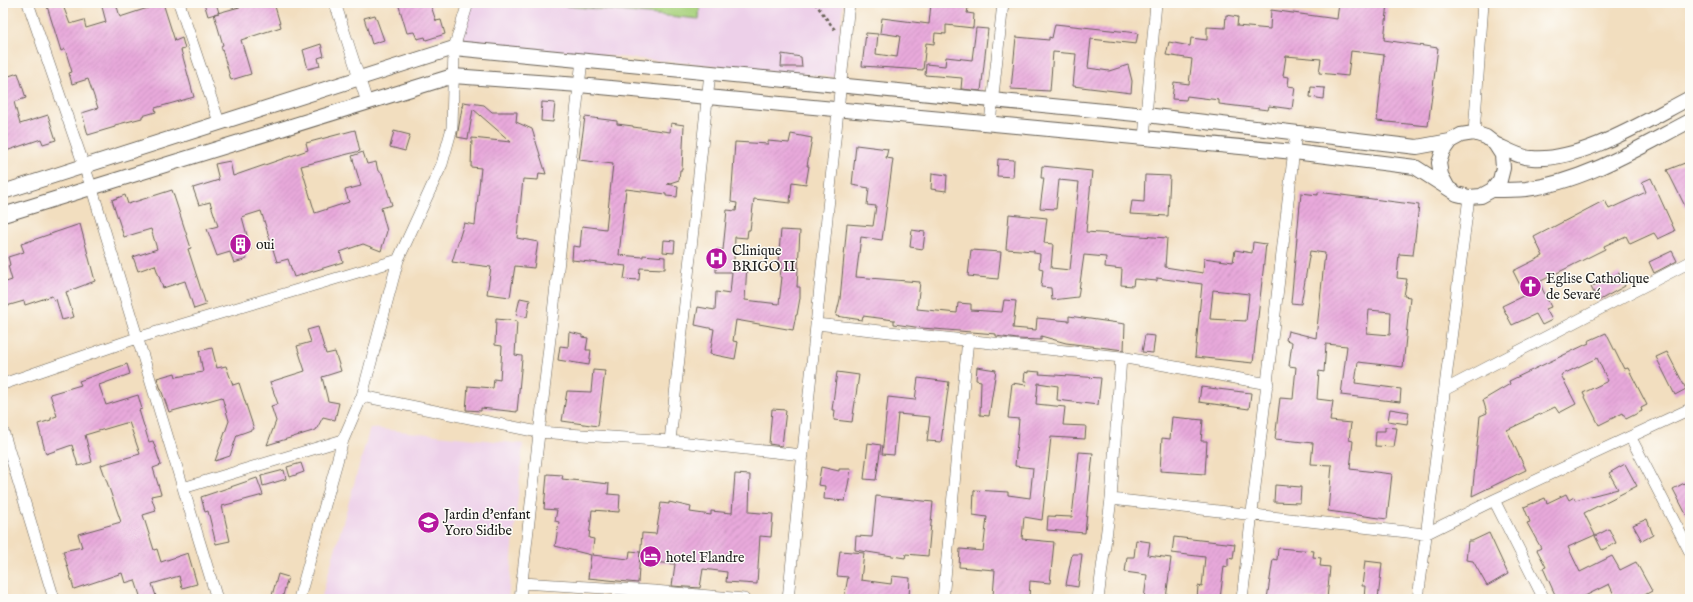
<svg xmlns="http://www.w3.org/2000/svg" width="1693" height="602" font-family="'IM FELL English',serif">
<style>
.built{fill:#edd0e9}
.garden{fill:#a9d27e;stroke:#62774d}
.building{fill:url(#building-hatch);fill-rule:evenodd}
.lines{fill:none;stroke-linecap:round;stroke-linejoin:round}
.minor-casing{stroke:#676055;stroke-width:12}
.tertiary-casing{stroke:#676055;stroke-width:16}
.path{stroke:#676055;stroke-width:2.5;stroke-dasharray:3 3;stroke-linecap:butt}
.minor{stroke:#fff;stroke-width:11}
.tertiary{stroke:#fff;stroke-width:14}
.labels{text-anchor:middle;stroke-width:3;stroke-linejoin:round;paint-order:stroke}
.poi-label{font-size:14px;fill:#1c1c1c;stroke:#fdfcf7;text-anchor:start}
</style>
<defs>
<pattern id="building-hatch" width="6" height="6" patternUnits="userSpaceOnUse"><rect width="6" height="6" fill="#e8a9db"/><path d="M-1 1l2-2M0 6l6-6M5 7l2-2" fill="none" stroke="#c691bb"/></pattern>
</defs>
<rect width="100%" height="100%" fill="#fdfcf7"/>
<filter id="ink" filterUnits="userSpaceOnUse"><feTurbulence type="fractalNoise" baseFrequency=".025" numOctaves="2"/><feDisplacementMap in="SourceGraphic" scale="8" xChannelSelector="R" yChannelSelector="G"/><feConvolveMatrix kernelMatrix="1 2 1 2 8 2 1 2 1" color-interpolation-filters="sRGB"/></filter>
<filter id="wash" filterUnits="userSpaceOnUse"><feTurbulence type="fractalNoise" baseFrequency=".012" numOctaves="4" result="noise"/><feDisplacementMap in="SourceGraphic" scale="16" xChannelSelector="R" yChannelSelector="G"/><feGaussianBlur stdDeviation="0.9" result="paint"/><feColorMatrix in="noise" values="0 0 0 0 0 0 0 0 0 0 0 0 0 0 0 0 0 1.4 0 .05"/><feComposite in="paint" operator="in"/></filter>
<g filter="url(#wash)">
<rect width="100%" height="100%" fill="#f2debf"/>
<!-- built -->
<path class="built" d="M471 3H843L835 77 459 42Z
M370 428 523 444 508 599H321Z"/>
<!-- garden -->
<path class="garden" d="M536 3H700L699 19Z"/>
<g id="blocks">
<!-- building -->
<path class="building" d="M57 3H62L70 24 84 20 86 28 106 22 101 3H116L120 17 163 3 175 41 182 38 185 49 181 50 194 97 155 108 156 112 142 116V118L115 125V127L88 135 82 113 98 108 88 79 72 84 69 73 72 72 65 49 61 51 47 6Z
M204 3H216L219 13 208 16Z
M254 3H274L281 27 241 40 251 74 231 80 221 46 223 45 214 14Z
M398 3H430L436 21 441 20 445 34 426 40 425 37 417 39 414 32 407 33Z
M931 3H969L967 13 974 14 973 28 946 25V34L935 33 934 44 926 43 923 70 862 66 866 33 878 34 876 54 897 57 900 36 880 33 882 18 929 24Z
M1339 3H1388L1384 40 1438 48 1428 126 1377 121 1384 55 1351 51 1348 76 1319 73 1321 59 1286 56 1283 76 1289 77 1288 86 1295 87 1292 109 1269 106 1268 110 1219 104V100L1187 96 1186 100 1172 99 1174 82 1189 84 1192 59 1166 55 1169 42 1190 46 1191 38 1207 40V27L1225 28 1226 15 1238 17 1237 26 1270 29 1271 10 1337 19Z
M375 15 384 40 372 44 364 18Z
M1055 24 1138 33 1136 44 1091 39 1088 68 1109 71 1128 65 1132 81 1131 93 1073 86 1076 54 1053 52 1050 91 1011 89 1016 37 1049 40V37L1052 38Z
M976 28 988 29 981 91 961 89 962 78 925 75 926 64 945 66 946 57 972 60Z
M321 44 324 56 318 58 320 66 308 69 303 50Z
M782 54 801 57 802 67H781Z
M18 73 26 98 14 102 20 124 48 115 56 140 43 144 41 139 3 152V75H6V77Z
M1311 87 1325 88 1324 99 1310 97Z
M463 102 484 105 492 112H517L516 122 532 129 546 174 539 173 538 180 523 179 517 238 538 242 534 268 515 266 510 297 487 294 491 267 452 262 464 223 475 225 481 168 471 167 472 138 511 142 473 109 468 139 457 137Z
M542 102 555 103 553 122 541 121Z
M585 117 617 121V124L633 126V127L670 132 671 123 684 125 682 170H680L679 180 667 184 678 186 677 197 666 196V194L626 189 619 255 643 257V255L665 257V269L640 268 639 280 624 279 626 266 572 260 573 246 580 247 582 226 606 229 613 164 579 160Z
M355 130 360 151 301 166 315 213 349 202 345 190 361 186 352 156 363 152 367 164 376 162 378 171 382 173 392 205 381 208 387 231 381 251 363 244 340 252 343 262 294 277 288 259 277 262 261 211 242 217 251 250 245 252 247 259 234 263 230 252 217 256 207 229 218 226 210 202 199 205 193 188 219 180 215 164 230 161 233 176 308 150 306 143Z
M394 131 410 135 405 151 390 147Z
M791 134 812 138 807 166H809L806 184 792 182 790 203 754 199 750 230H748L747 238 735 237 734 261 747 263 745 300 779 304 782 277H780L782 262H778L781 230 800 231 797 287H800V298L797 315H796L793 330 736 320 733 341 738 342 735 359 710 354 714 329 695 325 698 307 715 310 716 292 730 294 732 272H716V267L717 249 723 250 727 210 736 211 737 203 731 202 735 142 768 144V141L789 143Z
M856 145 888 149 886 158 893 159 882 240 861 237 856 277 920 282 917 309 957 313 958 303 971 304V310L1002 312 1004 300 1016 301 1013 328 1036 330 1037 318 1069 321V316L1125 324 1124 350 1066 343 1041 336V340L1017 339 996 336V334L922 328 894 324V320L863 316 862 320 836 316 840 299 847 224 873 226 876 206 867 205 869 188 852 185Z
M998 159 1014 160 1013 177 997 176Z
M1690 161V216L1667 170Z
M1042 166 1092 171 1086 232 1167 238 1165 267 1203 273 1204 258 1233 262 1235 250 1252 253 1253 242 1266 244 1253 363 1195 357 1202 284 1157 278V281L1134 279 1133 286 1121 285 1122 269 1105 267 1106 257 1084 255 1078 297 1052 300 1051 288 1041 287 1043 269 1039 268 1040 254 1034 253V251L1006 249 1009 214 1047 218 1044 243 1053 244 1051 268 1070 270 1079 182 1059 180 1056 209 1040 208 1044 178H1041ZM1213 290 1249 294 1246 321 1210 319Z
M932 173 947 175 946 191 931 189Z
M1145 175 1170 176 1168 216 1130 214 1132 201 1144 202Z
M1651 178 1675 231 1658 239 1654 233 1630 244 1626 236 1604 246 1605 249 1539 282 1551 307 1546 309 1552 320 1542 325 1536 314 1512 325 1502 306 1525 295 1513 271 1543 256 1534 237 1605 200 1609 209 1646 192 1642 182Z
M172 190 191 248 188 249 206 305 194 309 185 281 163 288 155 265 138 271 133 257 157 249 151 229 124 237 112 200 125 195 128 204Z
M1318 192 1419 205 1413 255 1399 254 1397 278 1407 279 1404 296 1410 297 1403 367 1358 362 1355 383 1401 389 1400 402 1341 395 1347 346 1326 344 1324 372 1319 371 1317 399 1333 401 1330 421 1351 423 1349 440 1353 441 1350 469 1392 474 1387 519 1328 511 1332 465 1311 464 1313 443 1275 439 1280 398 1293 399 1296 367 1289 366 1292 342 1286 340 1288 331 1316 338 1325 253 1310 251 1301 304 1291 303 1301 193 1318 195ZM1369 310 1391 312 1390 335 1367 333Z
M80 224 95 281 66 292 74 317 62 320 56 299 54 300 52 296 25 305 24 301 3 307V283L12 280 8 266 10 265 8 257 24 252 21 244Z
M912 230 925 232 923 249 910 247Z
M664 240 675 241 674 253 663 252Z
M971 250 1001 252 998 279 968 276Z
M1672 251 1677 261 1654 273 1649 262Z
M1619 273 1625 286 1598 301 1591 287Z
M520 298 530 300 527 317 516 315Z
M496 319 517 321 515 355 522 356V359L517 412 481 408V411L466 410 468 386 493 388 494 379 500 380 502 346 495 345Z
M318 327 326 354 335 352 341 371 322 377 328 401 339 403 335 420 323 417 316 430 267 445 276 421 271 406 278 404 270 382 305 371 297 346 311 342 307 330Z
M569 332 582 335V337L588 338 586 350H591L589 365 558 360 560 346 568 347Z
M1606 333 1624 369 1628 368 1647 405 1641 408 1642 411 1626 419 1623 413 1599 425 1583 393 1608 381 1597 358 1561 375 1576 404 1559 413 1555 407 1507 430 1526 470 1472 496 1480 416 1487 413 1483 400 1510 384 1509 381 1589 343 1588 341Z
M1145 335 1155 336 1153 353 1142 352Z
M212 348 217 368 226 366 233 385 239 383 254 429 237 435 230 456 215 461 229 421 222 397 169 412 157 378 175 373 176 377 203 372 199 351Z
M1667 352 1686 389 1675 395 1656 357Z
M127 364 130 374 99 385 106 405 138 395 142 409 139 410 149 442 153 441 161 465 153 468 161 494 151 496 156 511 143 515 154 550 157 549 161 562 188 553 197 584 182 588 179 576 152 584 157 599H141L135 580 125 583 122 573 74 589 63 551 82 547 78 534 121 522 101 465 140 454 129 422 85 435 92 462 78 466 72 445 46 454 38 424 51 420V418L57 416 50 394 81 385 79 381Z
M977 367 996 370 989 416 980 415 981 381 976 380Z
M593 370 605 371 598 426 562 421 567 391 591 392Z
M1028 371 1040 372 1039 374 1101 378 1098 405 1057 400 1058 386 1038 383 1036 404 1065 407 1063 425 1086 426 1085 439 1051 437 1042 520 1024 517 1022 539 1054 542 1050 583 1030 581 1029 599H1017V598L993 596 995 570 959 567 960 549 983 551 987 517 973 515 974 490 1008 492V495L1030 498 1033 468 1015 466 1019 419 1008 418 1012 383 1026 385 1027 381H1024L1025 372 1028 373Z
M837 372 859 375 852 422 834 420 835 410H832Z
M918 378 949 382 941 442 927 441 930 417 898 414 894 455 882 454 888 397 915 400Z
M1201 387 1251 393 1249 409 1199 402Z
M772 409 786 410 782 446 769 444Z
M1390 409 1409 412 1407 424 1388 421Z
M1172 417 1203 420 1201 441H1207L1205 474 1160 471 1162 438 1170 439Z
M1385 427 1397 428 1394 447 1375 446 1376 431H1385Z
M868 443 881 445 876 480 864 479Z
M1079 452 1093 453 1085 533 1047 530 1048 516 1072 517Z
M301 463 304 472 290 477 287 467Z
M1625 464 1637 486 1584 513 1595 535 1568 547 1580 572 1612 556 1620 570 1636 562 1652 591 1637 599H1616L1609 584 1579 599H1557L1543 568 1546 567 1537 550 1541 548 1527 523 1530 522 1524 507 1545 498 1547 503 1566 494 1569 500 1574 497 1575 500 1618 489 1609 473Z
M821 467 839 471V469H851L845 501 824 499 825 486 818 485Z
M284 470 286 479 263 486 261 476Z
M547 474 563 475 562 479 609 484 608 494 620 495 619 512 592 510 589 538 594 539 592 555 629 559 630 551 640 552 638 583 588 578 591 555 555 546 559 522 555 521 557 510 544 509Z
M735 474 750 475 749 512 773 514 771 537 760 536 757 584 726 582 727 572 703 569 700 588 672 586 675 564 640 561 642 533 656 534 661 503 669 504V502L691 507 690 512 711 515V511L732 513Z
M257 478 263 495 222 506 230 541 216 544 208 511 205 512 201 497Z
M1690 480V522L1673 489Z
M1275 485 1301 487 1300 503 1274 502Z
M876 496 933 502 928 556 906 554 905 558 855 550 856 536 872 537Z
M1647 519 1653 535 1642 541 1633 525Z
M1609 529 1616 543 1602 550 1595 536Z
M1489 533 1508 574 1487 586 1473 561 1466 560 1468 541H1472Z
M1174 537 1235 544 1233 559 1228 558V567L1224 566 1220 599H1197L1198 586 1202 587 1205 557 1172 553Z
M1136 540 1150 542 1148 555 1171 558 1166 599H1144L1147 575 1125 572 1127 557H1134Z
M1278 548 1314 551 1313 557 1321 558 1320 566 1330 567 1327 599H1267L1273 559 1277 560Z
M840 551 864 553 861 580 891 584 892 576 910 578 909 598 878 596 877 599H844L848 577 837 576Z
M1072 554H1082L1078 587 1066 585Z
M1365 561 1382 563 1378 599H1364L1365 586H1362Z
M278 574 288 577 282 599H271Z"/>
</g>
</g>
<g filter="url(#ink)">
<use href="#blocks" fill-opacity="0" stroke="#676055" stroke-width="1"/>
<g class="lines">
<defs>
<path id="minor" d="M28 3 92 189 217 599
M179 3 219 122
M335 3 367 102
M990 123 1003 3
M1474 133 1483 3
M1144 138 1156 3
M816 324 1121 357 1268 384
M3 384 137 338 398 260
M1446 389 1690 262
M362 396 538 432 670 441 803 455
M3 431 54 599
M1631 438 1690 552
M670 441 710 73
M183 488 343 440
M1111 499 1425 534 1494 500 1690 409
M1494 500 1544 599
M522 583 654 591 744 599
M299 599 343 440 362 396 398 260 442 164 452 128 454 48 468 3
M520 599 582 60
M788 599 849 3
M943 599 968 339
M1098 599 1111 499 1121 357
M1242 599 1296 132
M1418 599 1469 197"/>
<path id="tertiary" d="M1495 144C1506 149 1521 158 1532 158 1581 162 1647 120 1690 98
M1492 190C1503 190 1515 190 1526 189 1584 182 1638 148 1690 121
M3 192 454 48 1146 115 1417 147 1450 141
M3 215 453 76 579 85 1294 152 1415 167 1457 194 1469 197 1481 196 1492 190 1500 180 1503 168 1502 155 1495 144 1486 137 1474 133 1461 135 1450 141 1443 151 1439 163 1441 175 1447 186"/>
</defs>
<!-- minor casing -->
<use href="#minor" class="minor-casing"/>
<!-- tertiary casing -->
<use href="#tertiary" class="tertiary-casing"/>
<!-- path -->
<path class="path" d="M815 3 835 30"/>
<!-- minor -->
<use href="#minor" class="minor"/>
<!-- tertiary -->
<use href="#tertiary" class="tertiary"/>
</g>
</g>
<!-- icons -->
<defs>
<symbol id="building-disc" viewBox="-11 -11 22 22"><circle r="9.5" fill="#b5179e" stroke="#fdfcf7"/><path d="M-4-6H4V6H1V3H-1V6H-4ZM-2.5-4.3h1.7v1.8h-1.7ZM.8-4.3h1.7v1.8H.8ZM-2.5-1h1.7V.8h-1.7ZM.8-1h1.7V.8H.8Z" fill="#fff"/></symbol>
<symbol id="hospital-disc" viewBox="-11 -11 22 22"><circle r="9.5" fill="#b5179e" stroke="#fdfcf7"/><path d="M-5-5h3v3.5h4V-5h3V5h-3V1.5h-4V5h-3Z" fill="#fff"/></symbol>
<symbol id="church-disc" viewBox="-11 -11 22 22"><circle r="9.5" fill="#b5179e" stroke="#fdfcf7"/><path d="M-1.2-6h2.4v3.5h3.3v2.4h-3.3V6h-2.4V-.1h-3.3v-2.4h3.3Z" fill="#fff"/></symbol>
<symbol id="school-disc" viewBox="-11 -11 22 22"><circle r="9.5" fill="#b5179e" stroke="#fdfcf7"/><path d="M0-5L7-2L0 1L-7-2ZM-4 1L0 2.5L4 1V4Q0 6-4 4Z" fill="#fff"/></symbol>
<symbol id="hotel-disc" viewBox="-11 -11 22 22"><circle r="9.5" fill="#b5179e" stroke="#fdfcf7"/><path d="M-6-4.5h1.5V1H6V5H4.5V3h-9V5H-6ZM-4 0a1.8 1.8 0 1 1 3.6 0ZM.5 0V-2.5h3Q6-2.5 6 0Z" fill="#fff"/></symbol>
</defs>
<g fill-rule="evenodd">
<use href="#building-disc" x="228" y="232" width="25" height="25"/>
<use href="#hospital-disc" x="704" y="246" width="25" height="25"/>
<use href="#church-disc" x="1518" y="274" width="25" height="25"/>
<use href="#school-disc" x="416" y="510" width="25" height="25"/>
<use href="#hotel-disc" x="638" y="544" width="25" height="25"/>
</g>
<g class="labels">
<!-- poi labels -->
<g class="poi-label">
<text x="256" y="249">oui</text>
<text x="732" y="255">Clinique<tspan x="732" dy="16">BRIGO II</tspan></text>
<text x="1546" y="283">Eglise Catholique<tspan x="1546" dy="16">de Sevaré</tspan></text>
<text x="444" y="519">Jardin d'enfant<tspan x="444" dy="16">Yoro Sidibe</tspan></text>
<text x="666" y="562">hotel Flandre</text>
</g>
</g>
<!-- margin -->
<rect width="1693" height="602" fill="none" stroke="#fdfcf7" stroke-width="16"/>
</svg>
